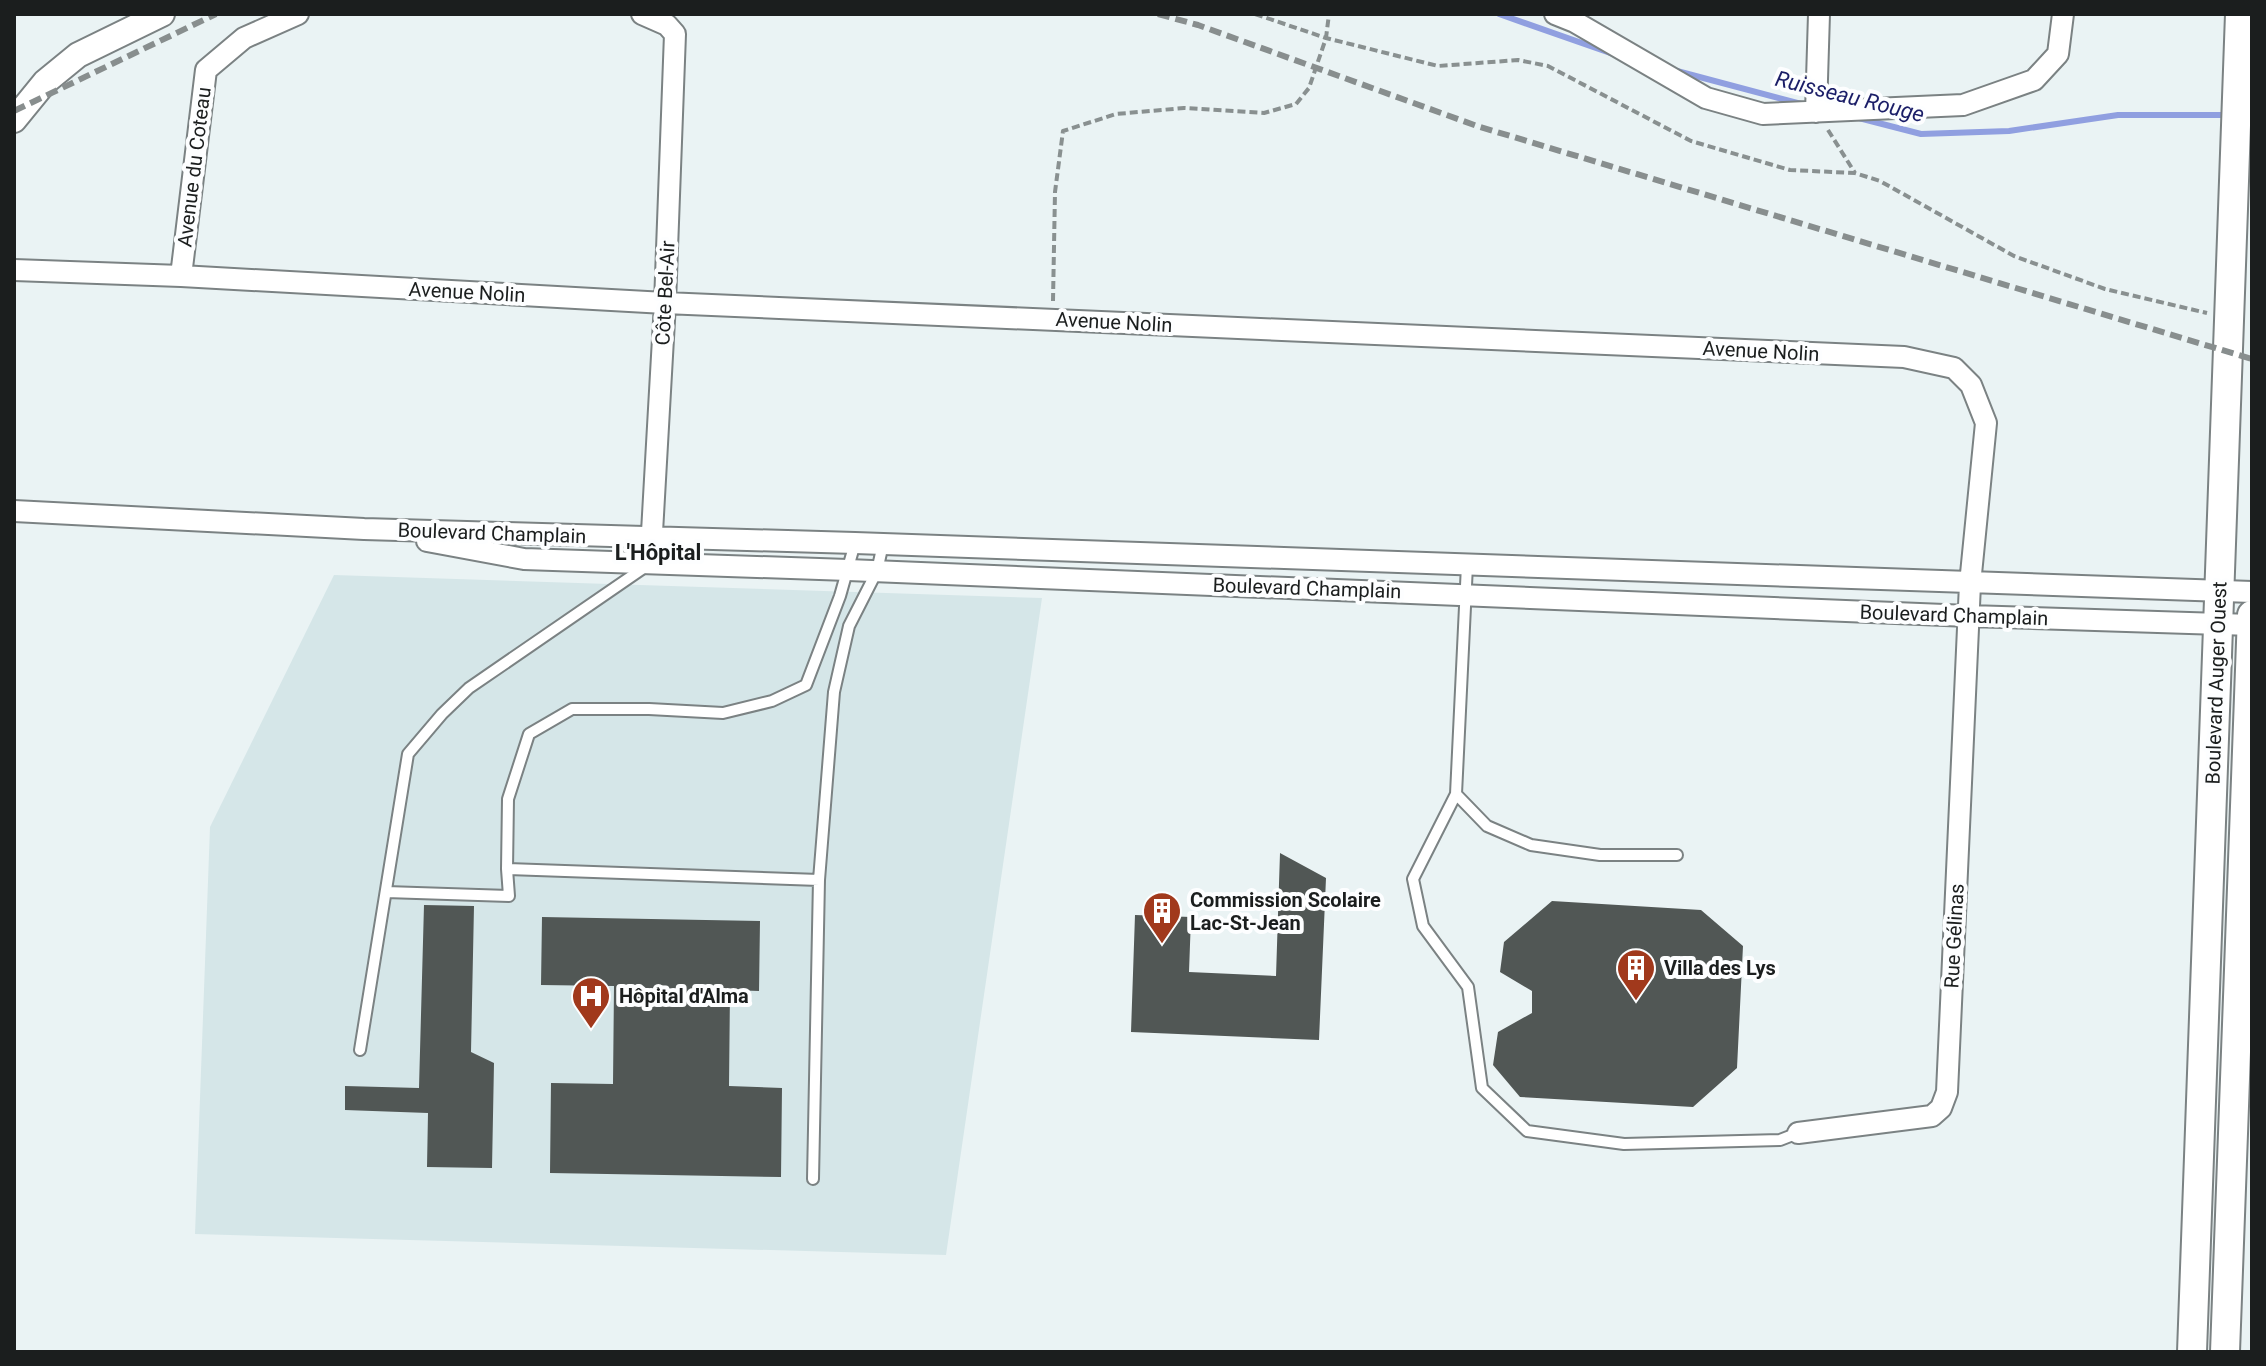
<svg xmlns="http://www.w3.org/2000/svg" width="2266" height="1366" font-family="Roboto,sans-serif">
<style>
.built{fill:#d5e6e8}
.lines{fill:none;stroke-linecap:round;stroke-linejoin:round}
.stream{stroke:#909fe0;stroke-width:6}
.building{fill:#515755}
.service-casing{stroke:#7b8283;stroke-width:14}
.minor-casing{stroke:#7b8283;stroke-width:24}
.tertiary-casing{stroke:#7b8283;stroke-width:28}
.secondary-casing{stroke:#7b8283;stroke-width:32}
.path{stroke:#899090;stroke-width:4;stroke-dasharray:8 4;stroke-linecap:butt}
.service{stroke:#fff;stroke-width:10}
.minor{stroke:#fff;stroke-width:20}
.tertiary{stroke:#fff;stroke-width:24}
.secondary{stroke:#fff;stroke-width:28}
.rail{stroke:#888e8e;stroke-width:6;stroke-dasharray:12 6;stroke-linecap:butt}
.labels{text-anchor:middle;stroke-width:8;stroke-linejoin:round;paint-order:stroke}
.street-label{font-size:20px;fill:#1b1e1e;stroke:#fdfeff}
.poi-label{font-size:20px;font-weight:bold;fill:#1b1e1e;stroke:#fdfeff;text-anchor:start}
.water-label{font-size:22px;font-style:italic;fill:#1a1d67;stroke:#fdfeff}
.neighbourhood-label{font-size:22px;font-weight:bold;fill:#1b1e1e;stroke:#fdfeff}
</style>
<rect width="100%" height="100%" fill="#eaf3f4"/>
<!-- built -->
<path class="built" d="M334 575 1042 598 946 1255 195 1234 210 827Z"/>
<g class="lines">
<!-- stream -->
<path class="stream" d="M1499 14 1616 55
M1677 71 1805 105
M1855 117 1921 134 2009 131 2118 115H2228"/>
</g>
<!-- building -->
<path class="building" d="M1280 853 1326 878 1319 1040 1131 1032 1135 915 1191 917 1189 972 1276 976Z
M1552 901 1701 910 1743 946 1737 1068 1693 1107 1520 1097 1493 1065 1498 1032 1532 1013V991L1500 972 1504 942Z
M424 905 474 906 471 1052 494 1063 492 1168 427 1167 428 1113 345 1110V1086L419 1088Z
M542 917 760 921 759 991 730 990 729 1086 782 1088 781 1177 550 1173 551 1083 613 1084 614 986 541 985Z"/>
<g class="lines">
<defs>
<path id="service" d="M855 543 840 596 806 685 772 701 723 713 649 709H572L529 734 508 799 507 869 819 880 834 692 849 626 877 571 883 544
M1467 565 1456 794 1487 826 1531 845 1600 855H1677
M1456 794 1413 879 1423 926 1468 987 1482 1088 1527 1131 1624 1144 1780 1140 1798 1133
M386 892 509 896 507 869
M360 1050 408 754 442 714 469 688 645 567
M813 1179 819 880"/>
<path id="minor" d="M642 14 667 25 675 34 665 303 651 550
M1555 14 1575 22 1706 98 1763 114 1963 105 2034 80 2058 54 2063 14
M1816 112 1819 14
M14 270 181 276 665 303 1904 357 1954 368 1971 385 1986 423 1970 584 1947 1092 1941 1108 1932 1116 1798 1133
M181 276 206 70 244 38 298 14
M14 511 364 529 855 543 2252 592
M427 541 524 559 848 570 1969 616 2252 625"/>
<path id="tertiary" d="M14 120 45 82 78 55 162 14"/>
<path id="secondary" d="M2192 1352 2240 14
M2225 1352 2252 615"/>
</defs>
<!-- service casing -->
<use href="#service" class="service-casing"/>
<!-- minor casing -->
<use href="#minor" class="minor-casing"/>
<!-- tertiary casing -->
<use href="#tertiary" class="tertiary-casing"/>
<!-- secondary casing -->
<use href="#secondary" class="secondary-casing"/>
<!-- path -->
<path class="path" d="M1255 14 1326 38 1438 66 1518 60 1548 66 1691 141 1790 170 1855 173 1880 181 2014 256 2105 289 2207 313
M1828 130 1855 173
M1053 301 1055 192 1063 131 1116 114 1184 108 1264 113 1296 104 1309 88 1326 38 1329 14"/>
<!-- service -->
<use href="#service" class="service"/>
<!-- minor -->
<use href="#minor" class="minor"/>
<!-- tertiary -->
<use href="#tertiary" class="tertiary"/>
<!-- secondary -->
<use href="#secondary" class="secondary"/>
<!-- rail -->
<path class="rail" d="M1158 14 1198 25 1477 126 2252 359
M14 111 216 14"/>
</g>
<!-- icons -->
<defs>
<symbol id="building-pin" viewBox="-11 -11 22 30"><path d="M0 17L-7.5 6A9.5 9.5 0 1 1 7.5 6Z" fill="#a1391c" stroke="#fdfeff"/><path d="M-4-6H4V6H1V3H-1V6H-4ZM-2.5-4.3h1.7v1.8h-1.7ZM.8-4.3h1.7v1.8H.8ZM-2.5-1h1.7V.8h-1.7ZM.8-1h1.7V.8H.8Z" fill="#fff"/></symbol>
<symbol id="hospital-pin" viewBox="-11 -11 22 30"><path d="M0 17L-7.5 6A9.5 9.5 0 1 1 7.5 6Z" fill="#a1391c" stroke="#fdfeff"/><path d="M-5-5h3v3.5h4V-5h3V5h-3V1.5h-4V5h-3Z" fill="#fff"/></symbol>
</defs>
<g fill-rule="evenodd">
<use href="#building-pin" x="1140" y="889" width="44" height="60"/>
<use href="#building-pin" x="1614" y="946" width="44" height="60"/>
<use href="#hospital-pin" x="569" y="974" width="44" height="60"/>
</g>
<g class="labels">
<!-- street labels -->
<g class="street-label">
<text transform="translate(194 167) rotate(-83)" y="7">Avenue du Coteau</text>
<text transform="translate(467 292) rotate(3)" y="7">Avenue Nolin</text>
<text transform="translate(665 293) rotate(-87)" y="7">Côte Bel-Air</text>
<text transform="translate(1114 322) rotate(3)" y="7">Avenue Nolin</text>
<text transform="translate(1761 351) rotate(3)" y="7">Avenue Nolin</text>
<text transform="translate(492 533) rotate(2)" y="7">Boulevard Champlain</text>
<text transform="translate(1307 588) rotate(2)" y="7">Boulevard Champlain</text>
<text transform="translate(1954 615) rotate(2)" y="7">Boulevard Champlain</text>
<text transform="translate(2216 683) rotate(-88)" y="7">Boulevard Auger Ouest</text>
<text transform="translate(1954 936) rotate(-87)" y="7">Rue Gélinas</text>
</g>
<!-- poi labels -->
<g class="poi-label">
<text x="1190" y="907">Commission Scolaire<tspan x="1190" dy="23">Lac-St-Jean</tspan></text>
<text x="1664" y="975">Villa des Lys</text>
<text x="619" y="1003">Hôpital d'Alma</text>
</g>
<!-- water labels -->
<g class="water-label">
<text transform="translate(1850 96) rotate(14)" y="8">Ruisseau Rouge</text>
</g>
<!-- neighbourhood labels -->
<g class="neighbourhood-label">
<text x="658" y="560">L'Hôpital</text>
</g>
</g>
<!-- border -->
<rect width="2266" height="1366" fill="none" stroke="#1b1e1e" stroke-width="32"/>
</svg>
